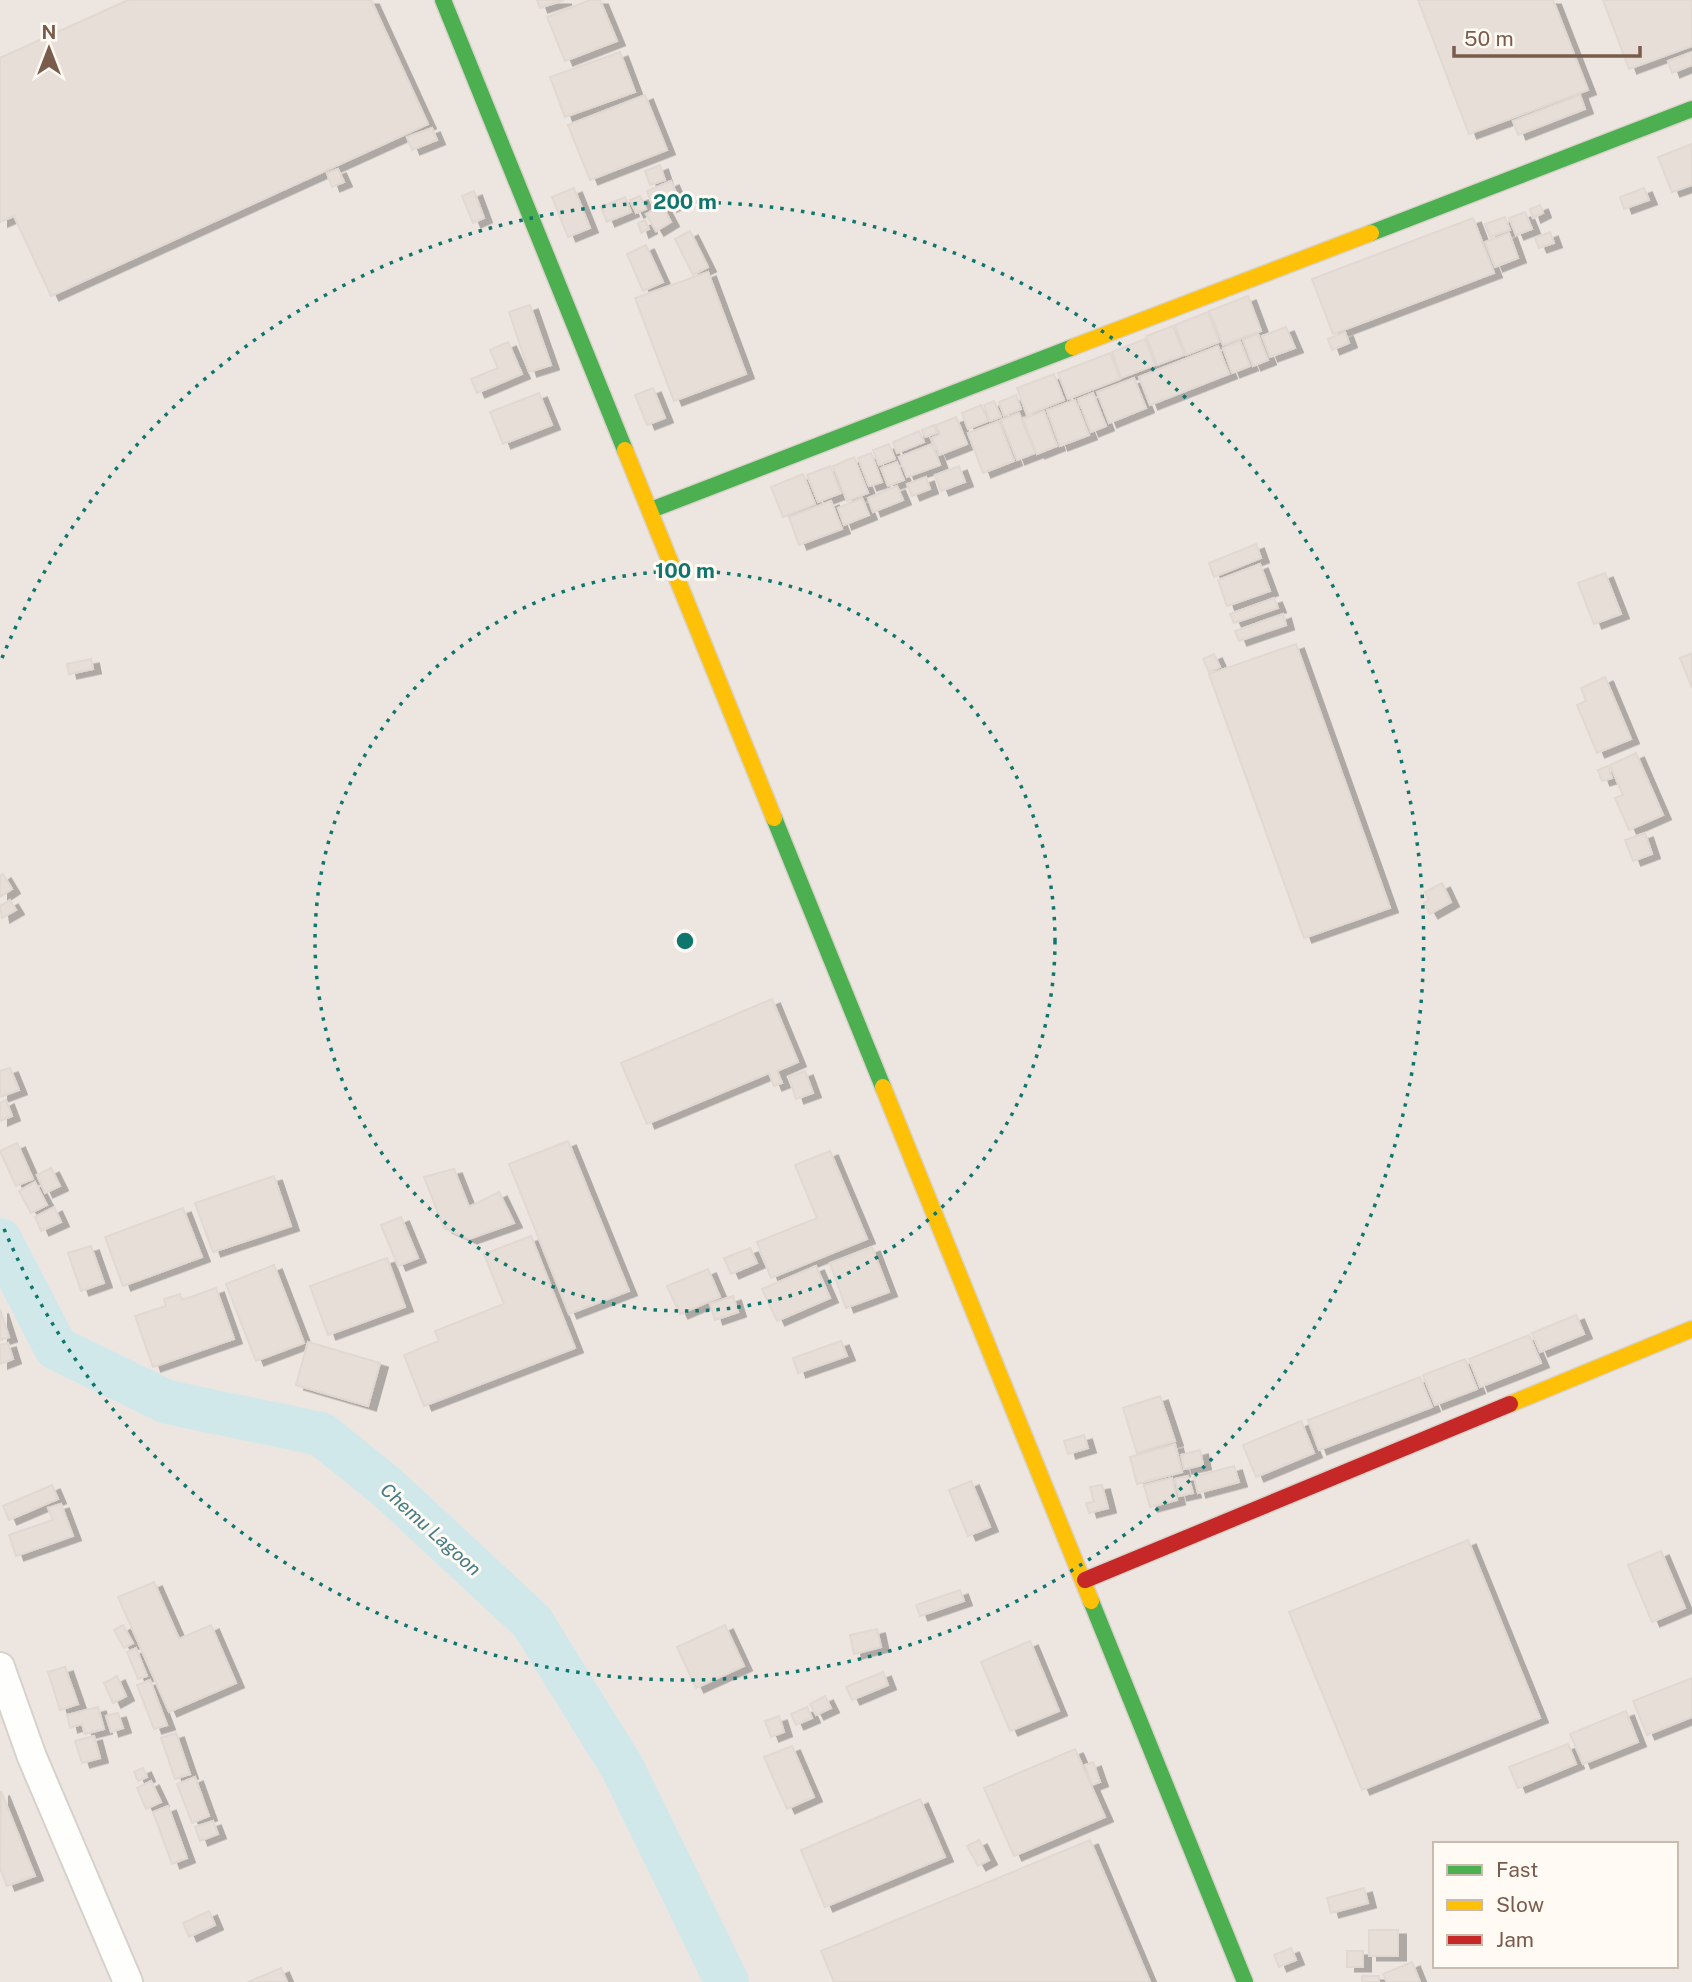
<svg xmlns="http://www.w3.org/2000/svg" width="1692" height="1982" font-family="'Public Sans',sans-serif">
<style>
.industrial{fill:#ede5e0;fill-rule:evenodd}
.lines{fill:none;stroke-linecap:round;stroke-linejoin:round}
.river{stroke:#d0e8ea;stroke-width:44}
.building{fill:#e6ded7;stroke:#e2d8d2;stroke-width:2;filter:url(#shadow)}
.street-casing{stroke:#d7d1cb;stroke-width:32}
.fast-casing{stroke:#d9d2cb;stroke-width:19}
.slow-casing{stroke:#d9d2cb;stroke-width:19}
.jam-casing{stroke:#d9d2cb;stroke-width:19}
.street{stroke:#fefefd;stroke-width:28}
.fast{stroke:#4caf50;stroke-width:16}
.slow{stroke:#ffc107;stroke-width:16}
.jam{stroke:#c62828;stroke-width:16}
.ring{fill:none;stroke:#0f766e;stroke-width:3.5;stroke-dasharray:3.5 7}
.labels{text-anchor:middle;stroke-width:6;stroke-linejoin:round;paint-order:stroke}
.water-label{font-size:19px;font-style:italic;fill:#437c86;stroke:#fffaf3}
.centre{fill:#0f766e;stroke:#fffaf3;stroke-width:3.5}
.ring-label{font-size:21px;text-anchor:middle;font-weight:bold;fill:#0f766e;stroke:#fffaf3;stroke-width:6;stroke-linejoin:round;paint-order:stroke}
</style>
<defs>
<filter id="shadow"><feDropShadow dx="8" dy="4.5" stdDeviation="0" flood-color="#0004"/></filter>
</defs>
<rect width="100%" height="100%" fill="#f9f5f0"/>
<!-- industrial -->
<path class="industrial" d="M0 0H1692V1982H0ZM1435 1844H1676V1966H1435Z"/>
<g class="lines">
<!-- river -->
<path class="river" d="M0 1240 56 1348 167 1402 321 1434 388 1488 532 1622 622 1767 727 1982"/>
</g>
<!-- building -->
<path class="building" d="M128 0H371L428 124 51 296 14 216 0 222V58Z
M537 0H564L540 8Z
M590 0H600L617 41 565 61 547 17Z
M1418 0H1553L1588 90 1469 134Z
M1603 0H1692V46L1629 69Z
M620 52 635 92 565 117 550 77Z
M1692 52V65L1672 73 1668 61Z
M645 95 667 150 590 180 568 125Z
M1580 95 1585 109 1518 135 1513 121Z
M432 128 437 140 412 150 407 137Z
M1692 144V185L1672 192 1658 157Z
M660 165 665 180 650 185 645 171Z
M338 169 344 182 332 187 327 173Z
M671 181 680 202 669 207 667 200 653 206 647 191Z
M574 188 590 228 568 237 552 197Z
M1644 188 1649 200 1624 209 1620 197Z
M474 191 484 218 473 223 462 196Z
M640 196 646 209 636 213 630 200Z
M625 197 631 212 607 222 601 207Z
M662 205 671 222 656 231 646 214Z
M1540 205 1543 213 1533 218 1530 209Z
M1525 212 1532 229 1516 235 1509 218Z
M1505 217 1510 230 1490 237 1485 224Z
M1473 218 1494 273 1333 334 1312 279Z
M645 220 649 229 641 233 638 223Z
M690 231 708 267 693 275 675 239Z
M1550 232 1554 243 1539 248 1535 238Z
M1509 233 1518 258 1495 267 1485 242Z
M646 245 663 282 643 291 627 254Z
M708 272 746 374 674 401 635 298Z
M1248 296 1261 331 1223 345 1209 311Z
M530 305 551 365 529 372 509 312Z
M1208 312 1219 342 1186 355 1175 325Z
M1173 326 1184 355 1157 365 1146 336Z
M1286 327 1295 348 1270 357 1262 336Z
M1345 332 1349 343 1332 350 1328 339Z
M1258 334 1268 360 1253 366 1243 340Z
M1145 339 1155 365 1121 378 1112 352Z
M1240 341 1250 366 1232 373 1223 348Z
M508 342 522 374 477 393 471 379 498 368 490 350Z
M1218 346 1229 374 1150 405 1139 377Z
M1110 353 1120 379 1068 399 1058 373Z
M1054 374 1064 400 1027 415 1017 388Z
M1134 378 1146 408 1109 423 1097 392Z
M653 388 665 418 647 425 635 395Z
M539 393 552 425 503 444 490 412Z
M1093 393 1106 426 1091 432 1078 399Z
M1016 395 1021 409 1004 416 999 402Z
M1075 400 1089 435 1060 446 1047 410Z
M994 401 1001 417 990 421 984 405Z
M981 405 988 421 968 429 962 413Z
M1044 411 1057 446 1037 454 1023 419Z
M1019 413 1035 453 1017 460 1001 420Z
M956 417 967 444 939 455 932 438 940 435 936 425Z
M999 421 1014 461 983 473 968 433Z
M934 425 937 433 925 437 922 430Z
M919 431 924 442 897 453 893 442Z
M889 444 895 459 879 465 873 450Z
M932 444 940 465 907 477 899 457Z
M871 453 882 482 869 486 858 458Z
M854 457 868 493 847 501 833 466Z
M897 462 904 480 888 486 881 468Z
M830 466 841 493 818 502 807 475Z
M959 466 965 482 941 491 935 475Z
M803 474 815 504 783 517 771 487Z
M926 477 930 489 912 496 907 484Z
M897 486 903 500 873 512 868 498Z
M862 498 869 515 844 525 838 508Z
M831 501 842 529 799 545 789 517Z
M1256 544 1261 558 1214 577 1209 563Z
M1260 564 1270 591 1227 606 1218 580Z
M1605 573 1621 614 1594 624 1578 583Z
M1274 598 1278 608 1234 623 1230 614Z
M1283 614 1286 625 1239 641 1235 631Z
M1296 644 1390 908 1304 938 1209 674Z
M1692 653V688L1680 658Z
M1214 654 1220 667 1209 672 1203 659Z
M91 659 93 669 69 674 67 664Z
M1605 677 1631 739 1597 753 1577 705 1586 701 1581 688Z
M1636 753 1663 815 1629 830 1615 798 1623 795 1610 765Z
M1608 766 1612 778 1602 781 1598 770Z
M1645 833 1652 854 1633 861 1625 840Z
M3 874 12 889 0 897V876Z
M1442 883 1451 902 1430 914 1424 903 1429 900 1425 892Z
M10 900 16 910 2 918 0 906Z
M772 999 798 1062 777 1071 782 1083 774 1086 769 1073 647 1124 621 1063Z
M10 1068 19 1090 0 1097V1071Z
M805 1071 813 1093 796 1099 789 1077Z
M6 1100 12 1116 0 1121V1103Z
M568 1141 629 1291 569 1314 509 1164Z
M17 1143 33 1179 16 1186 0 1151Z
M830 1151 867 1239 771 1278 757 1242 817 1218 795 1165Z
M51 1168 60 1186 45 1193 37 1175Z
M454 1169 469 1207 499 1192 514 1223 469 1239 444 1228 424 1177Z
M274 1176 291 1226 213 1252 195 1203Z
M35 1182 47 1205 31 1213 19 1191Z
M54 1207 61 1222 41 1231 35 1217Z
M183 1208 202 1257 123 1286 105 1237Z
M401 1217 418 1258 398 1266 381 1225Z
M531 1236 575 1348 424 1406 404 1355 439 1341 435 1331 504 1304 484 1254Z
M91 1246 104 1283 81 1291 68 1253Z
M872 1247 889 1292 846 1308 830 1263Z
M750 1248 757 1263 731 1274 724 1258Z
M387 1258 405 1307 328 1335 310 1286Z
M274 1265 304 1343 256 1361 226 1284Z
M816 1266 830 1298 777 1321 762 1289Z
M708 1269 720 1297 680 1314 667 1286Z
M216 1288 234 1339 153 1367 135 1316 166 1306 164 1299 180 1294 182 1300Z
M733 1296 738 1312 715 1320 710 1304Z
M0 1309 9 1337 0 1340Z
M1576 1315 1584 1334 1540 1352 1532 1333Z
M1529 1335 1541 1363 1480 1387 1469 1359Z
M841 1341 847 1356 798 1373 793 1358Z
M308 1342 380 1363 368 1406 296 1385Z
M8 1343 13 1359 0 1364V1345Z
M1465 1359 1477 1389 1435 1405 1423 1375Z
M1420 1377 1432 1407 1319 1450 1308 1420Z
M1160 1396 1175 1441 1137 1453 1123 1408Z
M1301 1421 1314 1453 1256 1477 1243 1445Z
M1084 1435 1088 1448 1068 1454 1064 1441Z
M1175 1444 1182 1472 1137 1484 1130 1457Z
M1200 1450 1203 1465 1184 1469 1181 1455Z
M1234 1466 1239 1482 1198 1493 1194 1477Z
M1188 1476 1193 1493 1179 1496 1175 1479Z
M1172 1478 1177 1500 1150 1507 1144 1485Z
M971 1481 990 1527 968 1536 949 1490Z
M52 1485 58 1499 9 1520 3 1506Z
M1102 1485 1108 1508 1089 1513 1086 1503 1094 1502 1090 1487Z
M61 1504 73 1536 16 1556 9 1535 53 1520 48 1508Z
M1468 1540 1540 1718 1362 1790 1289 1612Z
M1661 1551 1685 1608 1652 1622 1628 1565Z
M154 1582 179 1639 211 1625 236 1683 169 1712 118 1597Z
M960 1590 964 1601 920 1616 916 1605Z
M123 1625 133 1643 124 1648 114 1630Z
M725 1625 744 1666 696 1688 677 1647Z
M877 1629 881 1647 854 1654 850 1635Z
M1030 1641 1059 1711 1010 1731 981 1662Z
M136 1648 147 1676 138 1679 127 1652Z
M65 1667 78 1704 60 1710 48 1672Z
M883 1672 888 1685 852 1700 846 1687Z
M117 1676 126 1696 113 1703 104 1683Z
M1692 1678V1717L1647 1735 1633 1701Z
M150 1680 167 1725 154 1729 137 1685Z
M825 1696 831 1708 816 1715 810 1704Z
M98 1707 104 1729 85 1734 82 1724 70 1728 67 1715Z
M807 1707 812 1718 796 1725 791 1714Z
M1626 1711 1638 1742 1583 1764 1570 1734Z
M118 1713 123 1728 111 1732 106 1716Z
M779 1716 784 1732 771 1737 765 1721Z
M176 1733 190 1774 175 1779 161 1738Z
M94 1736 100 1758 82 1763 75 1741Z
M1568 1744 1576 1764 1518 1788 1509 1767Z
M792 1746 814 1797 787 1809 764 1757Z
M1075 1749 1105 1817 1014 1856 984 1788Z
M1093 1762 1100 1782 1092 1785 1085 1765Z
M143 1768 147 1777 138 1781 134 1772Z
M195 1777 209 1816 192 1823 177 1784Z
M151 1781 161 1802 146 1809 137 1788Z
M1 1791 35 1876 7 1886 0 1868Z
M920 1799 945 1857 825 1907 801 1850Z
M168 1806 187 1858 172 1864 153 1812Z
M213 1821 218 1834 200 1841 195 1827Z
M979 1840 989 1860 978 1866 967 1846Z
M1090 1840 1150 1982H834L821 1951Z
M1364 1888 1368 1903 1331 1913 1327 1898Z
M209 1911 215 1925 189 1937 183 1923Z
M1369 1930H1398V1956H1369Z
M1291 1948 1296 1960 1279 1967 1274 1955Z
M1347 1951H1363V1967H1347Z
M1412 1962 1420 1982H1387L1383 1974Z
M281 1968 287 1982H248Z
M1362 1976H1379V1982H1362Z"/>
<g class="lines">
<defs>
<path id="street" d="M0 1667 32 1757 128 1982"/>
<path id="fast" d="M443 0 625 450
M1371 233 1692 109
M651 510 1073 347
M774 818 883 1087
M1091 1601 1245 1982"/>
<path id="slow" d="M1073 347 1371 233
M625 450 774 818
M883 1087 1091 1601
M1510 1404 1692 1329"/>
<path id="jam" d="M1085 1580 1510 1404"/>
</defs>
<!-- street casing -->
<use href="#street" class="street-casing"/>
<!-- fast casing -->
<use href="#fast" class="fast-casing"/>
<!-- slow casing -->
<use href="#slow" class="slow-casing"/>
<!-- jam casing -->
<use href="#jam" class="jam-casing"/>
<!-- street -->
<use href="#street" class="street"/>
<!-- fast -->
<use href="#fast" class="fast"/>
<!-- slow -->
<use href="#slow" class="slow"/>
<!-- jam -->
<use href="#jam" class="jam"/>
</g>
<!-- distance rings -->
<g class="ring">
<circle cx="685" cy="941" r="370"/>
<path d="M2 658A739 739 0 1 1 2 1224"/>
</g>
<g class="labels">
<!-- water labels -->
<g class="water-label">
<text transform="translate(431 1529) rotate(42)" y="7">Chemu Lagoon</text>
</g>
</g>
<circle cx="685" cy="941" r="10" class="centre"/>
<g class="ring-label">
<text x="685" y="209">200 m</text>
<text x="685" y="578">100 m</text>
</g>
<!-- legend -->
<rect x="1433" y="1842" width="245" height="126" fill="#fffaf3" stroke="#cabbb1" stroke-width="2"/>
<rect x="1447" y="1865" width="35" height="10" fill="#4caf50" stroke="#cabbb1" stroke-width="2"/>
<text x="1496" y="1877" font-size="21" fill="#7a5c4d">Fast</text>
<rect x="1447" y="1900" width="35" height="10" fill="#ffc107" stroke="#cabbb1" stroke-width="2"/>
<text x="1496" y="1912" font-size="21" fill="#7a5c4d">Slow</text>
<rect x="1447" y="1935" width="35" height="10" fill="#c62828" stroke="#cabbb1" stroke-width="2"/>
<text x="1496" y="1947" font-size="21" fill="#7a5c4d">Jam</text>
<!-- north arrow -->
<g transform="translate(49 49)" stroke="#fffaf3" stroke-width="5" paint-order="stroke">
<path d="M0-5L12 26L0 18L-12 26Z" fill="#7a5c4d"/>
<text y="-10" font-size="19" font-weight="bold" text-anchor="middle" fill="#7a5c4d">N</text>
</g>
<!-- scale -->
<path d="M1454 46v10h186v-10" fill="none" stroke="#7a5c4d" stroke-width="3.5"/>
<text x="1464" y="46" font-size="21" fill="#7a5c4d" stroke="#fffaf3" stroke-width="5" paint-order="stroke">50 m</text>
</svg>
